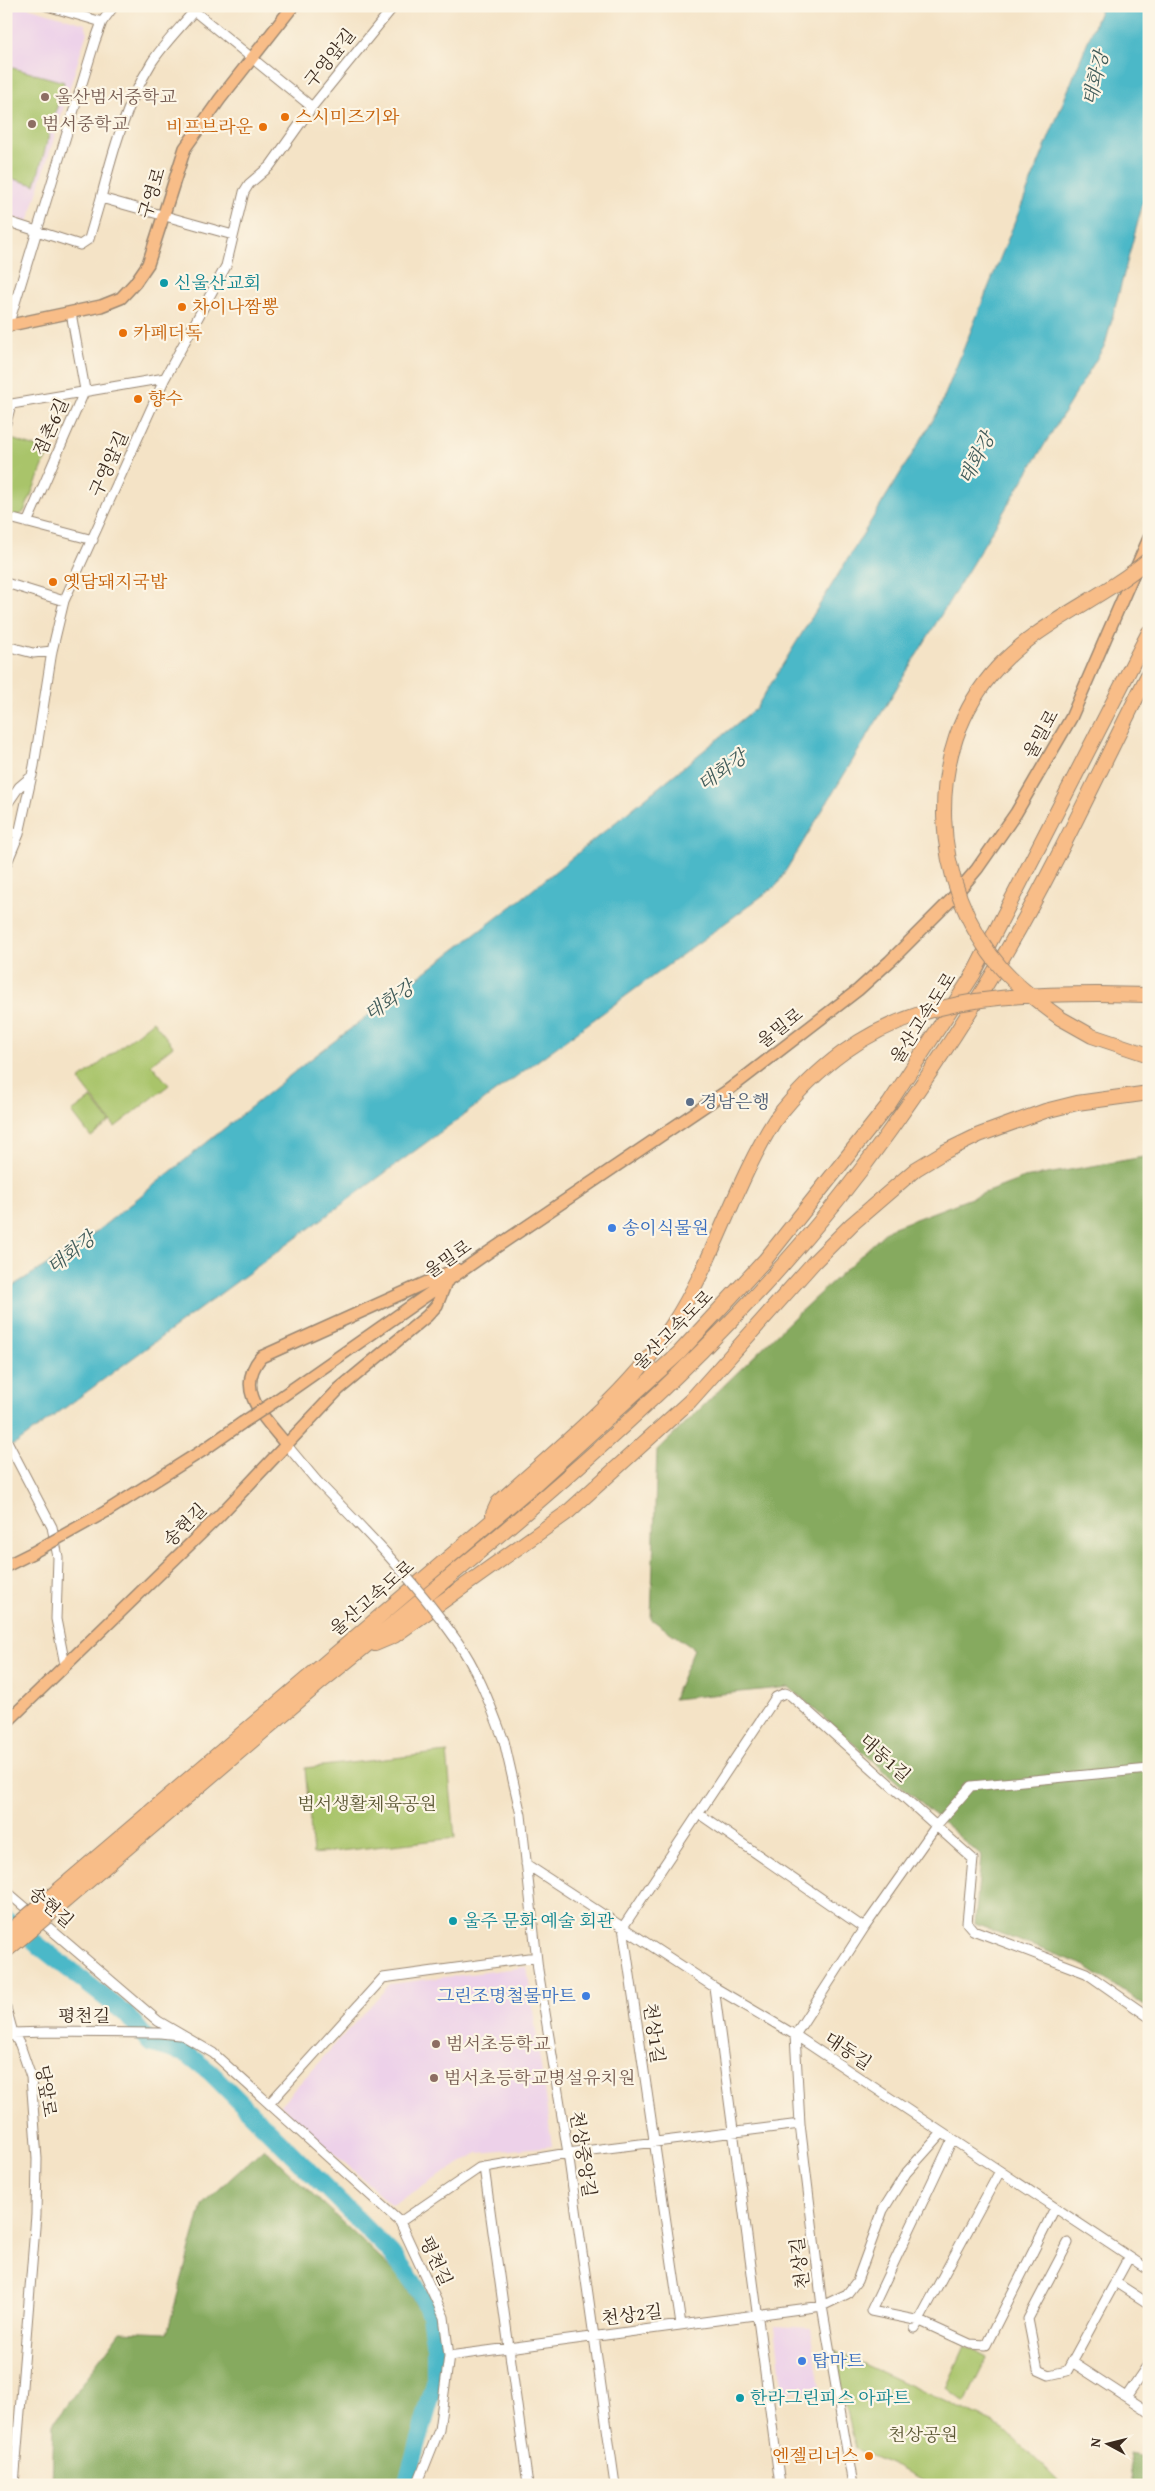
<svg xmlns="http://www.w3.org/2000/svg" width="1155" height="2491" font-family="'Gentium Book Plus','Noto Serif KR',serif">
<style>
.built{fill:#edd1e9}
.green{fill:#a9c46a;stroke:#727744}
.forest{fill:#86aa5e;stroke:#606a3e}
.water{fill:#4cb8c8;stroke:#447173}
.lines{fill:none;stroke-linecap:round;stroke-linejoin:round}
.river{stroke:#4cb8c8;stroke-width:18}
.minor-casing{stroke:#988672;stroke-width:11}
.major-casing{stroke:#988672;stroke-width:14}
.highway-casing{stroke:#988672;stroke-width:16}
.minor{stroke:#fff;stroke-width:9}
.major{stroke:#f8bd88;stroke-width:11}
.highway{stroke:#f8bd88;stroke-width:14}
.minor-bridge-casing{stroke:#988672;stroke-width:11;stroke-linecap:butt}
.major-bridge-casing{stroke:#988672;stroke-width:14;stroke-linecap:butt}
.highway-bridge-casing{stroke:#988672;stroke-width:16;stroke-linecap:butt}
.minor-bridge{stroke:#fff;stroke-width:9}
.major-bridge{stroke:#f8bd88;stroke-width:11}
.highway-bridge{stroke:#f8bd88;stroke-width:14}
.education-dot{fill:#8d6e63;stroke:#fcf5e5;stroke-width:2}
.food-dot{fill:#e8710a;stroke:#fcf5e5;stroke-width:2}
.culture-dot{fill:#0f9aa8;stroke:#fcf5e5;stroke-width:2}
.service-dot{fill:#5c6f8a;stroke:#fcf5e5;stroke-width:2}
.shop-dot{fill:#3f7fe0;stroke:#fcf5e5;stroke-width:2}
.labels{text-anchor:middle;stroke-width:4.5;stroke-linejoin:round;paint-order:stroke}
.street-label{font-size:18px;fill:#3b2a1e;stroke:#fcf5e5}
.education-label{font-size:18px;fill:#785e54;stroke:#fcf5e5;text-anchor:start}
.food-label{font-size:18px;fill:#c56008;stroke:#fcf5e5;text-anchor:start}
.culture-label{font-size:18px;fill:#0d838f;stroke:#fcf5e5;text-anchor:start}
.service-label{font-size:18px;fill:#4e5e75;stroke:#fcf5e5;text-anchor:start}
.shop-label{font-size:18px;fill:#366cbe;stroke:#fcf5e5;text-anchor:start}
.park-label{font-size:18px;fill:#5c5835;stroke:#fcf5e5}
.water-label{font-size:19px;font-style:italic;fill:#415c5a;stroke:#fcf5e5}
</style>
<rect width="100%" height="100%" fill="#fcf5e5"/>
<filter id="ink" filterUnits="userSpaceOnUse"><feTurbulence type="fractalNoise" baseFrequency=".02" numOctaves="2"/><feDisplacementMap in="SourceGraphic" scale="10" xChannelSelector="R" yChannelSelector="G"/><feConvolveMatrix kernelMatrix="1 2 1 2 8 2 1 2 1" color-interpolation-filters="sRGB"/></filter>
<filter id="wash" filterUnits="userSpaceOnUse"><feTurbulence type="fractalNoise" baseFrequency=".0096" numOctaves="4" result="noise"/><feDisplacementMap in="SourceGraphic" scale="20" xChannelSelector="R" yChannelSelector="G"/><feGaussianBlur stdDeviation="1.12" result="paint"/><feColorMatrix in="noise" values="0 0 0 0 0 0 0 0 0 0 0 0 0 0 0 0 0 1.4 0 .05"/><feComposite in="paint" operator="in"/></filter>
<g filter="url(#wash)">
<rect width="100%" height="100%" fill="#f4e3c6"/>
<!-- built -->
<path class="built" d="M6 6H24L85 24 87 32 28 222 6 216Z
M527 1967 552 2146 478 2153 392 2205 280 2105 390 1984Z
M775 2326 811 2328 820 2389 783 2393Z"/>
<!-- green -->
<path class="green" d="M6 66 64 82 35 185 6 177Z
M8 438 49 451 24 512 16 517 6 513V445Z
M153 1021 173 1046 151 1064 169 1085 115 1127 79 1080Z
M91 1098 110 1122 91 1137 72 1112Z
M447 1752 455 1838 313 1854 305 1768Z
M965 2346 987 2358 965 2403 946 2388Z
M833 2350 1005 2429 1062 2485H935L856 2449Z"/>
<!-- forest -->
<path class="forest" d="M1149 1156V2008L1086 1966 975 1924 981 1856 789 1687 673 1699 694 1649 651 1619 657 1451 790 1321 889 1229 1024 1178Z
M264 2148 400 2277 431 2331 429 2399 400 2485H52L54 2422 121 2331 167 2333 202 2205Z
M1129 2454 1149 2458V2485H1134Z"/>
<!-- water -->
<path class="water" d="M1102 6H1149V180L1105 345 777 885 17 1443 6 1448V1290L82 1243 303 1065 520 900 756 708 938 412Z"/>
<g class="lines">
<!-- river -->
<path class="river" d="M6 1920 126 2014 150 2043 187 2054 210 2072 390 2252 413 2282 424 2301 430 2315 435 2349V2383L406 2485"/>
</g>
</g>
<g filter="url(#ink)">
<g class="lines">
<defs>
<path id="minor" d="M47 6 102 22
M312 107 394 6
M101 198C113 151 126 104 152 62 165 42 183 25 198 6
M6 221 80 245 89 239 101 198 233 235
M71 313 85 390
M8 326 95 41 102 22 114 6
M6 405 165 378
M6 423 11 404
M6 517 93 540
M27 523 85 390
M6 583 64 601
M6 646 33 653 52 651
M6 806 19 787 32 776
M6 831 19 834
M6 865 19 834 34 766 52 651 64 601 165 378 226 266 244 192 249 184 270 166 312 107 188 6
M6 1439 52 1527 58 1557 56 1619 65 1665
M285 1443 316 1480
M504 1741 521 1815 538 1970 568 2153 615 2485
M698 1813 864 1928
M526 1864 714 1987 795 2035 1149 2270
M6 1891 158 2021 213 2053 400 2222 444 2317 449 2356 439 2430 417 2485
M714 1987 780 2485
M6 2008 13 2033 20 2045 31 2077 37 2159 36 2215 14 2485
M6 2038 13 2033 46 2032 160 2033 179 2035
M269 2104 383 1978 536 1957
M952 2140 871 2311 920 2321 970 2344 986 2345 1055 2208
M484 2167 528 2485
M400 2222 479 2168 568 2153 800 2124
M1068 2243 1028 2319 1038 2370 1049 2375 1067 2371 1129 2257
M1115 2282 1149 2304
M681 2325 623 1927 776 1697 785 1693 790 1695 973 1859 967 1923 973 1930 1086 1973 1149 2017
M915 2328 1000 2171
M449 2356 822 2306 847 2294 857 2281 883 2210 906 2173 942 2133
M1072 2362 1149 2412
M1126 2397 1149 2363
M853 2485 822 2306 800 2124 795 2035 864 1928 936 1826 971 1786 1149 1769"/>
<path id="major" d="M6 326 101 306 121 298 135 283 148 264 185 148 220 99 293 6
M274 1402 480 1258 727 1091 858 990 890 961 950 901 977 869 1016 813 1071 718 1149 538
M285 1443C264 1417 234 1390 261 1357L456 1269
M107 1511 205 1449 242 1423
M6 1566 32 1553
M6 1723 219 1516 339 1389 427 1316 437 1305 446 1282"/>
<path id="highway" d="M1098 994 1149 995
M1060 1018 1092 1036 1149 1055
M493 1514 498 1503C558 1448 630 1392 673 1324 715 1259 734 1184 775 1120
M375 1644 394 1636 568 1512 690 1401 815 1261 852 1224 916 1169 944 1152 979 1135 1045 1111 1077 1103 1149 1093
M43 1903 535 1484 679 1353 765 1260 889 1104 973 975 1149 632
M51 1913 321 1682C377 1638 431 1592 485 1547 634 1422 779 1288 891 1129 932 1071 971 1012 1007 950 1059 860 1102 765 1149 673"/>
</defs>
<!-- minor casing -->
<use href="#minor" class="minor-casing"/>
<!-- major casing -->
<use href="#major" class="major-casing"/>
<!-- highway casing -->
<use href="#highway" class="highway-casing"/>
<!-- minor -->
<use href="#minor" class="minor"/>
<!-- major -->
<use href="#major" class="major"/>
<!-- highway -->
<use href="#highway" class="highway"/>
<defs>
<path id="minor-bridge" d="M316 1480C366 1531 416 1582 457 1641 478 1670 491 1707 504 1741"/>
<path id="major-bridge" d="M242 1423 274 1402
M32 1553 107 1511"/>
<path id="highway-bridge" d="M1060 1018C1040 1003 1019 988 1002 969 930 886 921 750 998 667 1041 621 1101 600 1149 559
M775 1120C863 1006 962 994 1098 994
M6 1934 43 1903
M6 1951 51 1913"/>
</defs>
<!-- minor-bridge casing -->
<use href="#minor-bridge" class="minor-bridge-casing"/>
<!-- major-bridge casing -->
<use href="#major-bridge" class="major-bridge-casing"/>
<!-- highway-bridge casing -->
<use href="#highway-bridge" class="highway-bridge-casing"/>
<!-- minor-bridge -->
<use href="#minor-bridge" class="minor-bridge"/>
<!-- major-bridge -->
<use href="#major-bridge" class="major-bridge"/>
<!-- highway-bridge -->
<use href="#highway-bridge" class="highway-bridge"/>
</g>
</g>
<!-- markers -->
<g class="education-dot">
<circle cx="45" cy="97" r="5"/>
<circle cx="32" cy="124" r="5"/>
<circle cx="436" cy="2044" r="5"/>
<circle cx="434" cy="2078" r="5"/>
</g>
<g class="food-dot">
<circle cx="285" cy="117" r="5"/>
<circle cx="263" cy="127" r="5"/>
<circle cx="182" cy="307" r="5"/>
<circle cx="123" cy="333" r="5"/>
<circle cx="138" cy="399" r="5"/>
<circle cx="53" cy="582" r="5"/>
<circle cx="869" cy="2456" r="5"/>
</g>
<g class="culture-dot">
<circle cx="164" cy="283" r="5"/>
<circle cx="453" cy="1921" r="5"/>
<circle cx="740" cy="2398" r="5"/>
</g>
<circle class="service-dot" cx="690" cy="1102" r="5"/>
<g class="shop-dot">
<circle cx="612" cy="1228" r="5"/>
<circle cx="586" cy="1996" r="5"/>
<circle cx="802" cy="2361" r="5"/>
</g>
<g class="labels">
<!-- street labels -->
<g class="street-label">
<text transform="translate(330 58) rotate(-51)" y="6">구영앞길</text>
<text transform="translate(152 193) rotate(-73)" y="6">구영로</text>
<text transform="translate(51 427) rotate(-66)" y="6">점촌6길</text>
<text transform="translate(109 464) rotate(-66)" y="6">구영앞길</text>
<text transform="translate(1041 734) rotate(-61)" y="6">울밀로</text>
<text transform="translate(923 1018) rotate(-57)" y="6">울산고속도로</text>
<text transform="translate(780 1028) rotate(-38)" y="6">울밀로</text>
<text transform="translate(448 1259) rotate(-35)" y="6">울밀로</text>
<text transform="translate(673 1330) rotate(-45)" y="6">울산고속도로</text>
<text transform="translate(185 1525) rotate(-45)" y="6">송현길</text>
<text transform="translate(372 1598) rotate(-41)" y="6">울산고속도로</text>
<text transform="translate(885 1758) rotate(42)" y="6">대동1길</text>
<text transform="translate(51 1907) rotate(41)" y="6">송현길</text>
<text x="84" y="2022">평천길</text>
<text transform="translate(654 2033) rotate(82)" y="6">천상1길</text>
<text transform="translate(848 2051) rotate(34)" y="6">대동길</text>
<text transform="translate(46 2091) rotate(81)" y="6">당앞로</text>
<text transform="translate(583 2154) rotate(81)" y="6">천상중앙길</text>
<text transform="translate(436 2261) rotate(65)" y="6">평천길</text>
<text transform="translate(800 2263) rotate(-97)" y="6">천상길</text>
<text transform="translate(632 2315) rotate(-7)" y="6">천상2길</text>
</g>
<!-- education labels -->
<g class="education-label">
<text x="55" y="103">울산범서중학교</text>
<text x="42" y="130">범서중학교</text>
<text x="446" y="2050">범서초등학교</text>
<text x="444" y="2084">범서초등학교병설유치원</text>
</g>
<!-- food labels -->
<g class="food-label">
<text x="295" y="123">스시미즈기와</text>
<text x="253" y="133" text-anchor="end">비프브라운</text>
<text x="192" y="313">차이나짬뽕</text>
<text x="133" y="339">카페더독</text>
<text x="148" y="405">향수</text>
<text x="63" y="588">옛담돼지국밥</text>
<text x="859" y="2462" text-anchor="end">엔젤리너스</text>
</g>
<!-- culture labels -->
<g class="culture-label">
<text x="174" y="289">신울산교회</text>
<text x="463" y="1927">울주 문화 예술 회관</text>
<text x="750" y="2404">한라그린피스 아파트</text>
</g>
<!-- service labels -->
<g class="service-label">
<text x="700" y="1108">경남은행</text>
</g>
<!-- shop labels -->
<g class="shop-label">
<text x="622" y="1234">송이식물원</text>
<text x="576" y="2002" text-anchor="end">그린조명철물마트</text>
<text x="812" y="2367">탑마트</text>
</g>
<!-- park labels -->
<g class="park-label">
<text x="367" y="1810">범서생활체육공원</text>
<text x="923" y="2441">천상공원</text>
</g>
<!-- water labels -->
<g class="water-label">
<text transform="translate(1095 78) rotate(-76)" y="7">태화강</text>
<text transform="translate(976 458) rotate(-63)" y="7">태화강</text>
<text transform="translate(722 770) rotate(-36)" y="7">태화강</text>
<text transform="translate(389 1000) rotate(-34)" y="7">태화강</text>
<text transform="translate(71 1252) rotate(-38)" y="7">태화강</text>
</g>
</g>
<!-- margin -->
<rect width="1155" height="2491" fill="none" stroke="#fcf5e5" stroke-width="25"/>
<!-- north arrow -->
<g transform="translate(1108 2444) rotate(277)" stroke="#fcf5e5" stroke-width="4" paint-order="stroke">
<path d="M0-4L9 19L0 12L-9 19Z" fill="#3b2a1e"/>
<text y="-8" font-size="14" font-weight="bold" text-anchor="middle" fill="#3b2a1e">N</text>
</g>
</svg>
